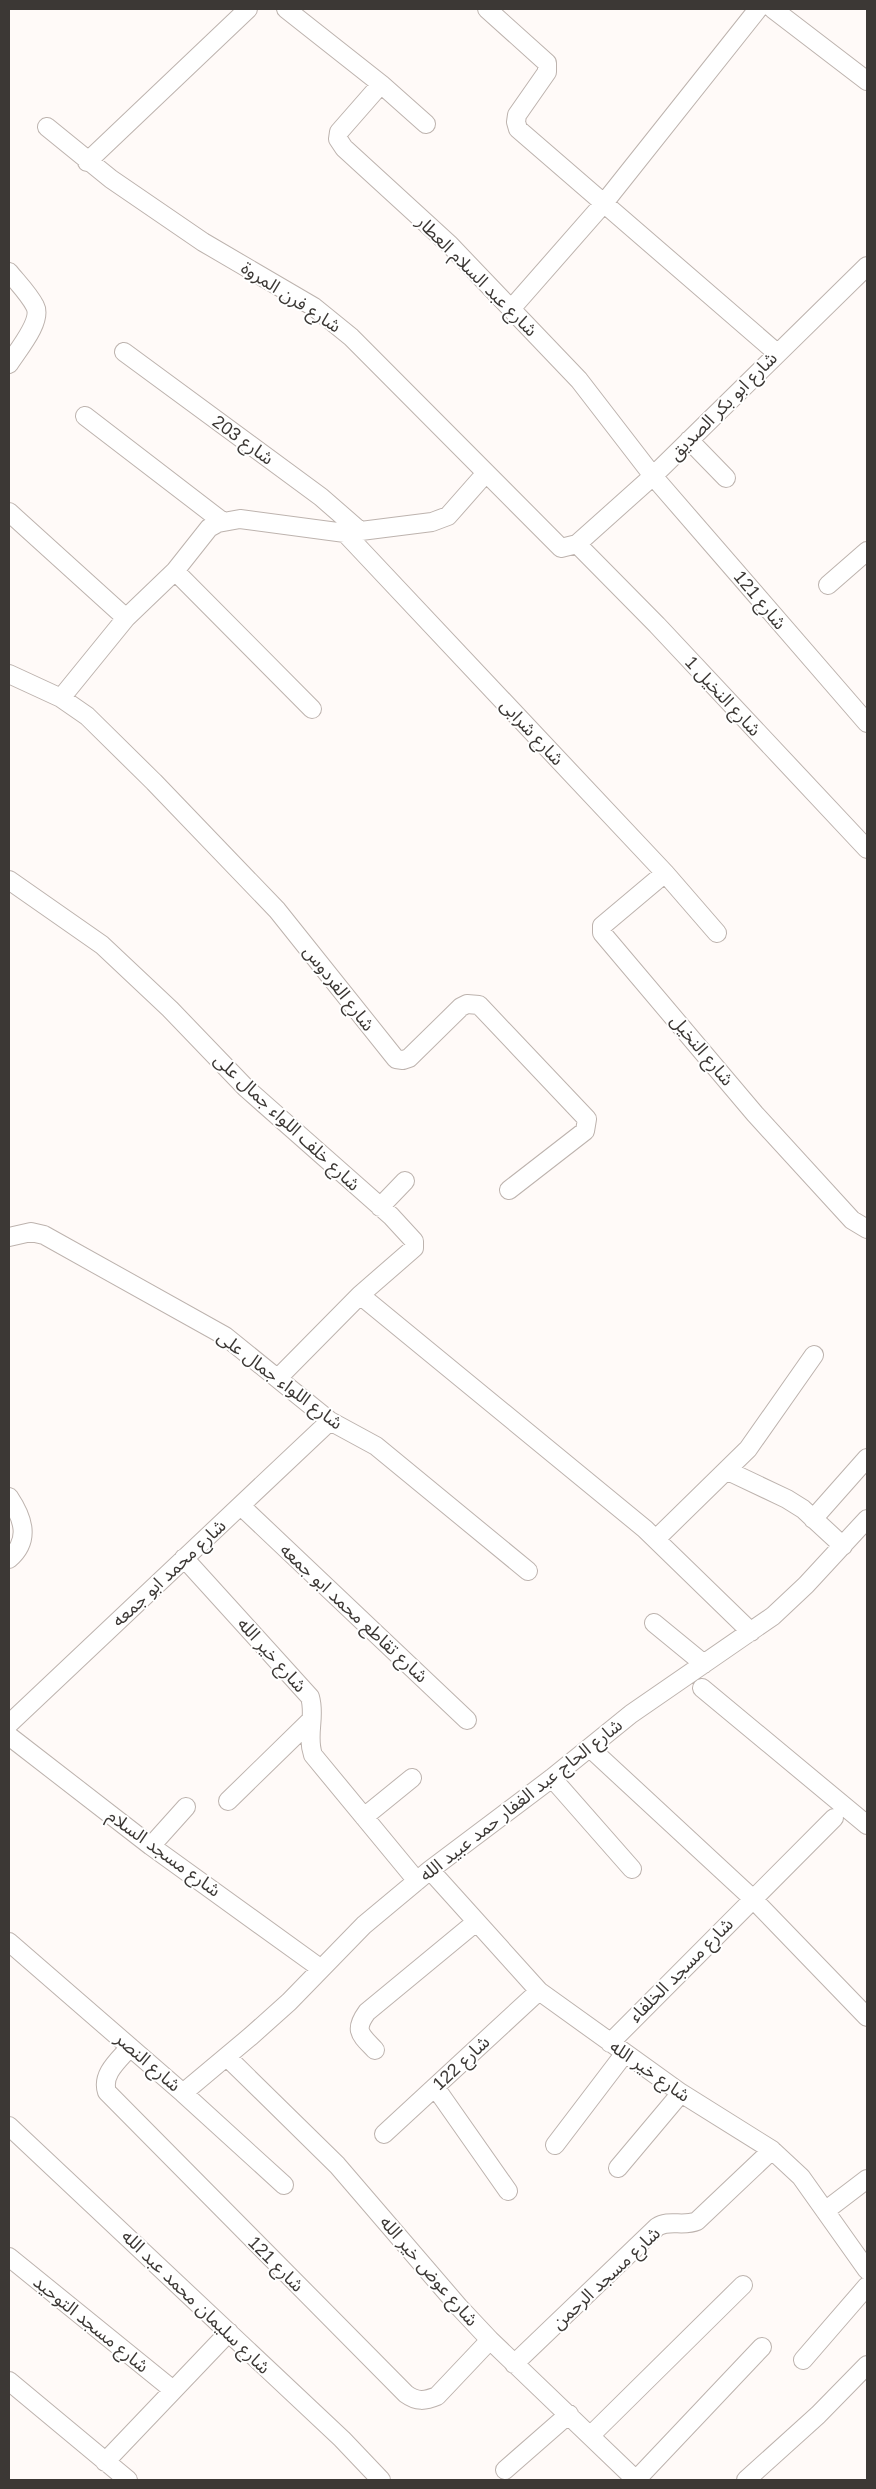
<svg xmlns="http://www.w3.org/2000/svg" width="876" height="2489" font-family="Helvetica,'Noto Sans Arabic',sans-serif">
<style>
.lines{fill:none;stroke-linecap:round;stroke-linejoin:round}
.street-casing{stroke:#bdb3ae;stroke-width:20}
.street{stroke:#fff;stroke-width:18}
.labels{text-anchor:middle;stroke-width:4;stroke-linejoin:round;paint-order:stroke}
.street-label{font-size:18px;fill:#3c3835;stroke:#fff}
</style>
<rect width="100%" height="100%" fill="#fffaf8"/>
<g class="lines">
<defs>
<path id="street" d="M286 9 381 84 426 124
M487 9 547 63V72L517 115 516 122 518 129 777 353
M773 9 867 81
M381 84 339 132 338 139 344 148 450 245 579 380 653 476 867 723
M47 127 111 179 203 242 314 307 351 337 561 548 577 544 653 476 867 266
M87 162 248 9
M9 272C17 282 29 294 35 306 43 321 17 351 9 364
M511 309 604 203 758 9
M124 352 321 497 360 531
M85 416 223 522
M689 440 726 478
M9 512 126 618
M345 533 665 873 717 933
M577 544 657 625 867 849
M175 571 312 709
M828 585 867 551
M9 674 61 698 87 716 154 782 277 910 396 1059 403 1060 409 1058 461 1007 467 1004 479 1005 587 1119 585 1131 509 1190
M61 698 126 618 175 571 209 528 218 523 240 519 345 533 432 522 448 516 485 474
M665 873 602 926V933L755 1114 852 1220 867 1229
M9 880 102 945 170 1009 246 1088 391 1216 414 1241V1248L360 1295 278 1378
M380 1207 405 1181
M9 1237 31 1232 44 1235 225 1336 330 1421 376 1446 528 1571
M360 1295 645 1529 751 1632
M728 1471 787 1499 803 1509 843 1546
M9 1497C23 1518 31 1540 9 1559
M241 1506 467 1720
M813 1519 867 1458
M656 1539 748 1449 814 1355
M184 1558 310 1697C316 1717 306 1735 313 1755L417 1881
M654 1623 704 1664
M702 1688 867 1825
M9 1724 330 1421
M9 1736 151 1846 320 1968
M590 1748 752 1898 867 2017
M552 1778 632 1869
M228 1801 310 1721
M364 1817 412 1778
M151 1846 186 1807
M430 1870 539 1991 681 2093 772 2150 801 2177 867 2270
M9 1942 183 2093 284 2185
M610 2043 834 1818
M130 2047C119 2060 101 2074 107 2092L406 2394C417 2402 425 2401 437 2396L490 2340
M375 2050C361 2035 353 2031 367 2012L476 1922
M227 2057 337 2165 459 2307 490 2340 636 2480
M435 2087 508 2191
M183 2093 251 2036 289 2002 364 1925 430 1870 552 1778 631 1714 773 1616 806 1585 867 1519
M9 2126 342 2439 381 2480
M384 2134 539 1991
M555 2145 625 2053
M618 2168 681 2093
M825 2211 867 2179
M9 2257 173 2390
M803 2360 867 2286
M514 2364 657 2227C669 2219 683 2227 697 2221L772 2150
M9 2381 128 2480
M591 2435 743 2285
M105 2462 229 2332
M505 2470 569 2414
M636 2480 762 2347
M746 2480 818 2415 867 2365"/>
</defs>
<!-- street casing -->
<use href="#street" class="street-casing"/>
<!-- street -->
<use href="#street" class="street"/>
</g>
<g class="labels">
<!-- street labels -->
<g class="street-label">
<text transform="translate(477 276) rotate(45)" y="6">شارع عبد السلام العطار</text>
<text transform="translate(291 297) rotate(33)" y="6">شارع فرن المروة</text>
<text transform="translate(723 406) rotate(-45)" y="6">شارع ابو بكر الصديق</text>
<text transform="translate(243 440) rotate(36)" y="6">شارع 203</text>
<text transform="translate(760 600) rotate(50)" y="6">شارع 121</text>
<text transform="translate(723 696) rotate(47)" y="6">شارع النخيل 1</text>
<text transform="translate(532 732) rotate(47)" y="6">شارع شرابى</text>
<text transform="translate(339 988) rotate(52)" y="6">شارع الفردوس</text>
<text transform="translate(702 1050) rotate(50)" y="6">شارع النخيل</text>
<text transform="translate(287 1122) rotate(43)" y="6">شارع خلف اللواء جمال على</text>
<text transform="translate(280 1380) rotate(37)" y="6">شارع اللواء جمال على</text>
<text transform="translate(169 1573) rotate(-43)" y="6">شارع محمد ابو جمعه</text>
<text transform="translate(354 1613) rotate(43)" y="6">شارع تقاطع محمد ابو جمعه</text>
<text transform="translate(272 1655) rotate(48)" y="6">شارع خير الله</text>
<text transform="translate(521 1800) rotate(-38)" y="6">شارع الحاج عبد الغفار حمد عبيد الله</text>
<text transform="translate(164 1853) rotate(36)" y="6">شارع مسجد السلام</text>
<text transform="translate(681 1970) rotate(-45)" y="6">شارع مسجد الخلفاء</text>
<text transform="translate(148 2062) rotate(41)" y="6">شارع النصر</text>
<text transform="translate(461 2063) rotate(-43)" y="6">شارع 122</text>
<text transform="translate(650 2071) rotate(35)" y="6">شارع خير الله</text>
<text transform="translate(276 2264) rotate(45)" y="6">شارع 121</text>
<text transform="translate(429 2271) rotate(49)" y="6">شارع عوض خير الله</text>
<text transform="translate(606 2278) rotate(-43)" y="6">شارع مسجد الرحمن</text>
<text transform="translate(196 2302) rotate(44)" y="6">شارع سليمان محمد عبد الله</text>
<text transform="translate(91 2324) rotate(39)" y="6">شارع مسجد التوحيد</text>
</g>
</g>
<!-- border -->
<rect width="876" height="2489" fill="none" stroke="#3c3835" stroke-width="20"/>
</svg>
